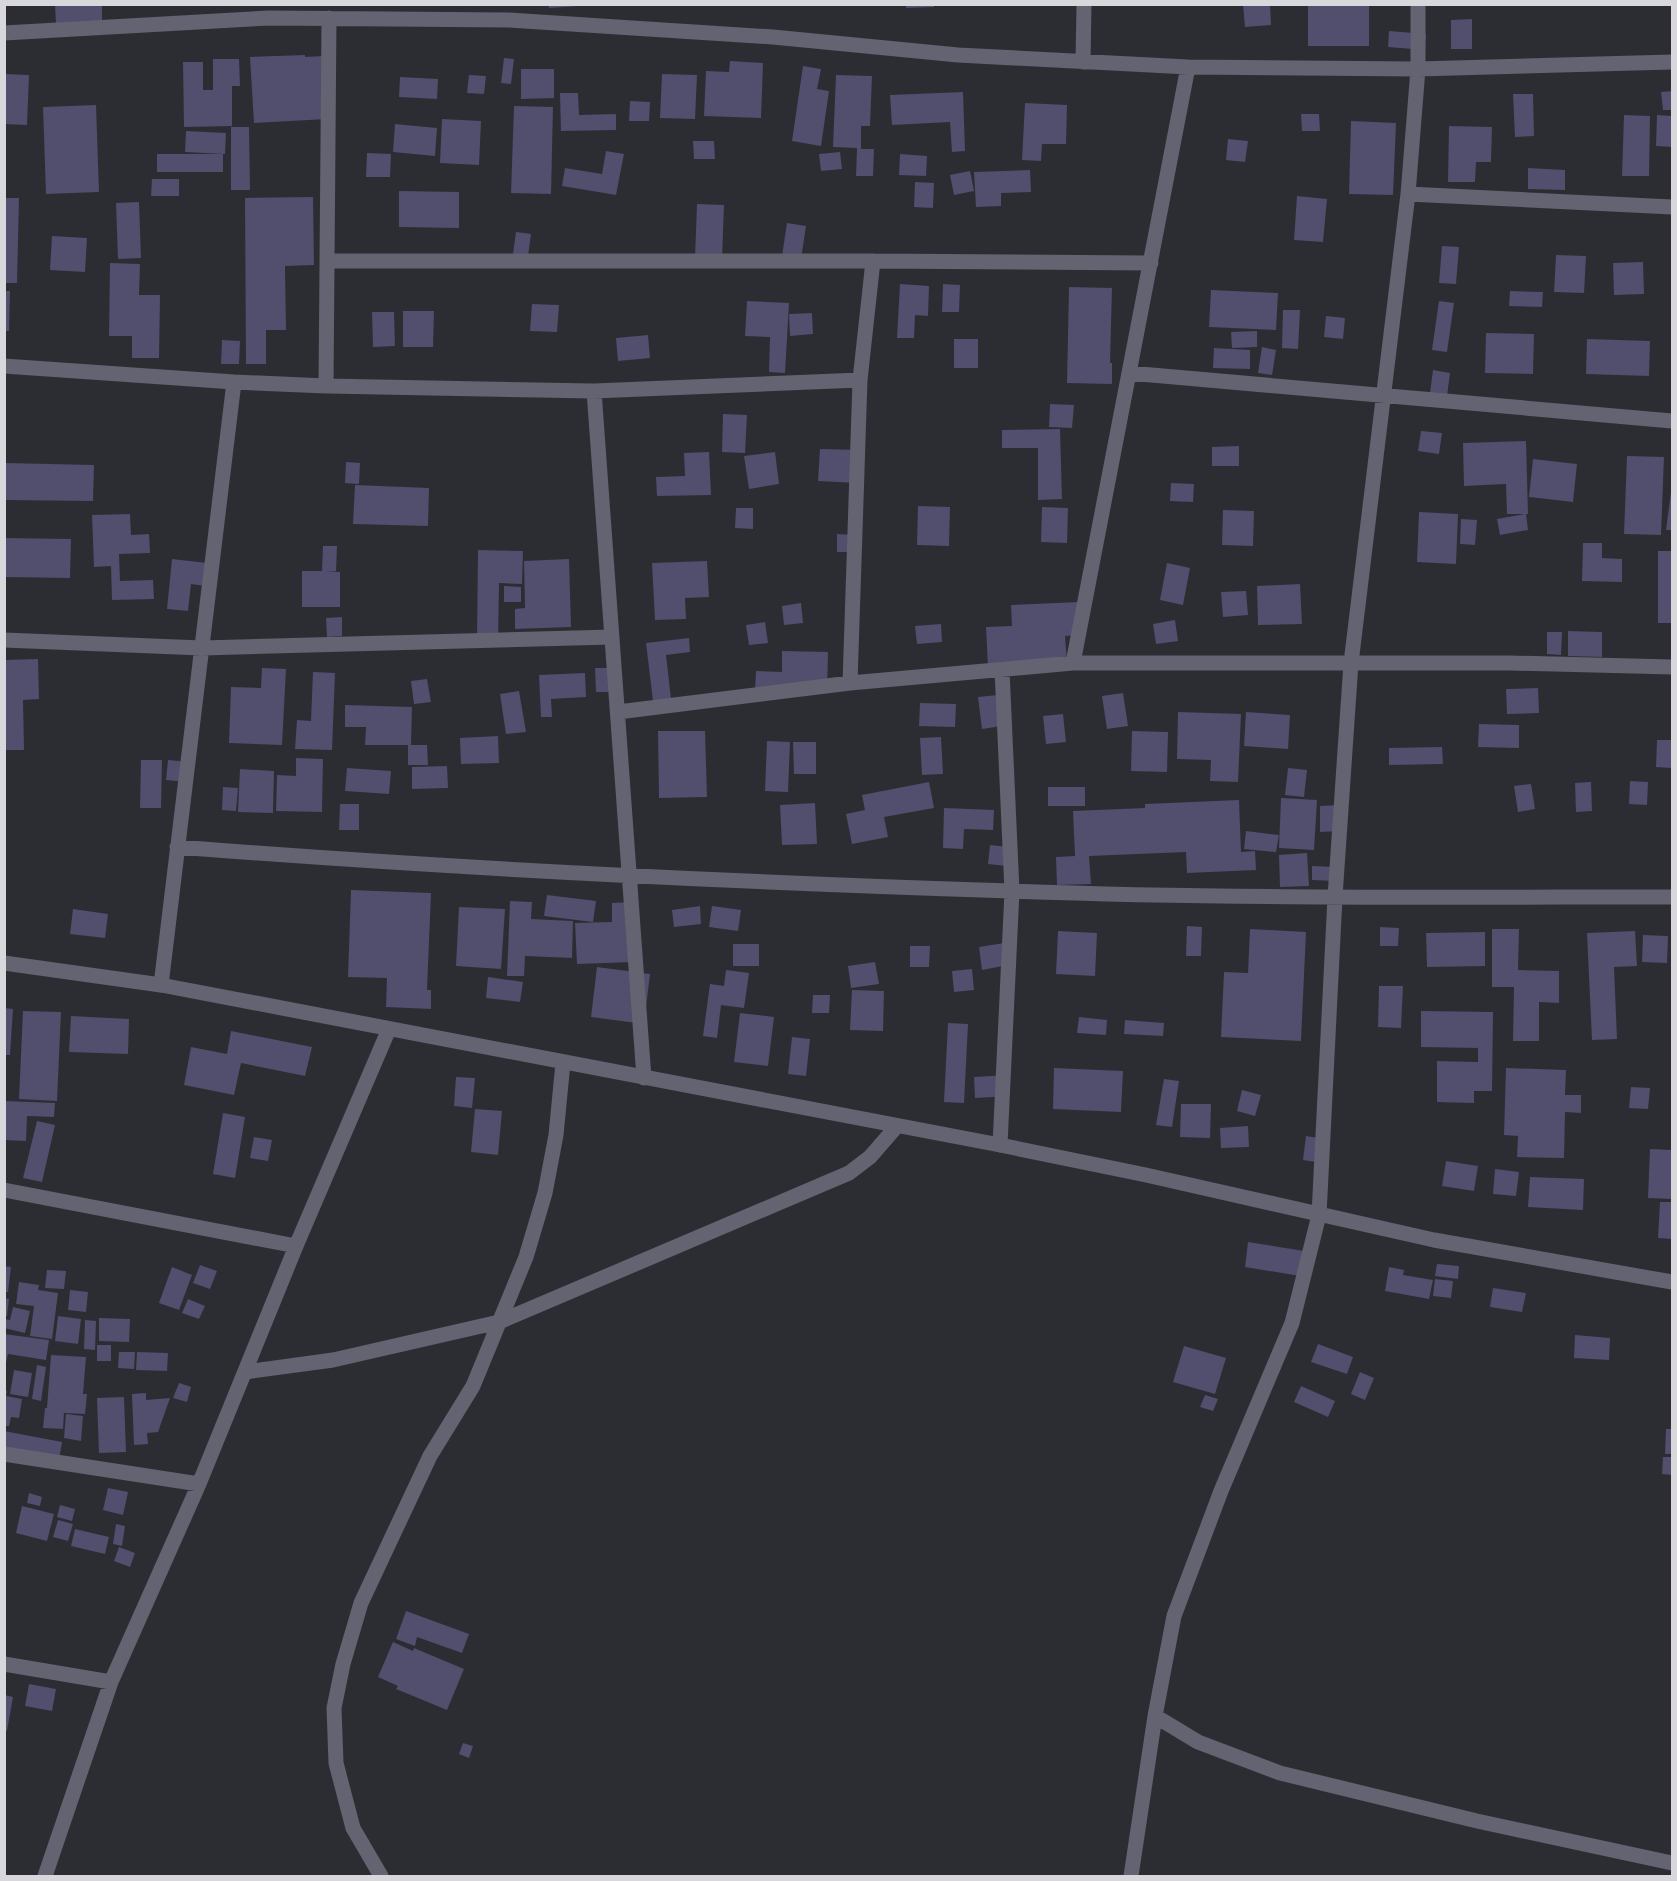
<svg xmlns="http://www.w3.org/2000/svg" width="1677" height="1881" font-family="Rubik,sans-serif">
<style>
.building{fill:#514e6e}
.lines{fill:none;stroke-linecap:round;stroke-linejoin:round}
.minor{stroke:#636371;stroke-width:15}
.tertiary{stroke:#636371;stroke-width:15}
</style>
<rect width="100%" height="100%" fill="#2c2c33"/>
<!-- building -->
<path class="building" d="M55 4H102V25H56Z
M549 4H578V6L549 8Z
M906 4H934V7L906 8Z
M1243 4H1270L1271 25 1245 27Z
M1308 4H1369V46H1308Z
M1472 19V49H1451V20Z
M1389 31 1426 34 1425 50 1388 47Z
M305 55V57L324 56 327 119 254 123 250 57Z
M504 58 514 59 511 84 501 83Z
M213 59H239L240 86H232V126L184 127 183 62H203V90H213Z
M730 61 763 63 761 118 704 116 706 71 729 72Z
M803 66 821 69 817 89 829 91 821 146 792 141Z
M521 69H554V98L521 99Z
M4 74 29 75 27 125 4 124Z
M662 74 697 75 695 119 660 118Z
M469 75 486 76 484 94 467 93Z
M836 75 872 76 870 126H861V149H874L873 176H856L857 148 833 147Z
M400 77 438 79 437 99 399 97Z
M1672 91V110H1663L1661 92Z
M963 92 965 151 952 152 950 122 892 125 890 95Z
M560 93H578L579 115 616 114V130L561 131Z
M1513 94H1533L1534 136 1515 137Z
M630 101 650 102 649 121H629Z
M1025 103 1067 105 1066 144H1042L1041 161 1022 160Z
M96 105 99 192 46 194 43 107Z
M514 106 553 107 551 194 511 193Z
M1301 114H1319L1320 131H1302Z
M1624 115 1650 116 1649 176H1622Z
M1657 115 1672 116V147L1656 146Z
M442 119 481 121 479 165 440 163Z
M1351 121 1396 123 1393 195 1349 194Z
M395 124 437 128 435 156 393 152Z
M1449 126 1492 127 1491 162H1476L1475 182H1448Z
M231 127H249L250 190H231Z
M186 131 226 133 225 154 185 152Z
M1228 139 1248 141 1245 162 1226 160Z
M693 141H714L715 159H694Z
M606 151 624 154 616 195 562 186 565 168 602 174Z
M840 152 842 169 821 171 819 154Z
M367 153 391 154 390 177H366Z
M157 154H223V172H157Z
M900 154 927 156 926 176 899 175Z
M1528 168 1565 170V190L1528 189Z
M1030 170 1031 192 1001 193V206L976 207 974 172Z
M970 171 974 191 954 195 950 175Z
M152 179H179V196H151Z
M915 182 934 183 933 208 914 207Z
M399 191 459 192V228L399 227Z
M1297 196 1327 199 1323 242 1294 240Z
M313 197 314 265 285 266 286 330H266V364H246L245 198Z
M4 198H19L17 283H4Z
M139 202 141 258 118 259 116 203Z
M697 204 724 205 722 260 695 259Z
M787 223 806 226 801 259 782 256Z
M516 232 531 234 528 256 513 254Z
M52 236 87 238 85 272 50 270Z
M1442 246 1459 247 1456 284 1439 283Z
M1556 255 1586 256 1584 293 1554 292Z
M1643 262 1644 294 1614 295 1613 263Z
M110 263 140 264 139 295H160L159 358H132V336H109Z
M900 284 929 286 928 316 915 315 914 338H897Z
M943 284 960 285 959 312H942Z
M1069 287 1112 288 1110 363H1112V384L1067 383Z
M1211 290 1278 293 1276 330 1209 327Z
M4 291H10L9 331H4Z
M1510 291 1543 292 1542 307 1509 306Z
M747 301 789 303 785 373 769 372 770 337 745 336Z
M1439 301 1454 303 1447 352 1432 350Z
M532 304 559 305 557 332 530 331Z
M1283 310H1300L1298 349 1282 348Z
M403 311H434L433 347H403Z
M372 312H394L395 346 373 347Z
M812 313 813 334 790 336 789 314Z
M1326 316 1345 318 1343 339 1324 337Z
M1257 331V347L1232 348 1231 332Z
M1486 333 1534 334 1533 374 1485 373Z
M648 335 650 358 618 361 616 338Z
M954 339H978V368H954Z
M1587 339 1650 341 1649 376 1586 374Z
M222 340 240 341 239 364H221Z
M1262 347 1276 350 1272 375 1258 373Z
M1214 348 1250 350V369L1213 368Z
M1433 370 1450 373 1447 396 1430 393Z
M1050 404 1074 405 1072 428 1049 427Z
M723 414 747 415 745 453 722 452Z
M1060 429 1062 499 1038 500V448H1002V430Z
M1421 431 1442 433 1439 454 1418 451Z
M1526 441 1528 514H1526L1528 530 1500 535 1497 519 1525 514H1507L1506 484 1464 486 1463 443Z
M1239 446V466H1212V447Z
M820 449 859 450 857 483 818 481Z
M709 452 711 495 657 496 656 477 685 476 684 453Z
M775 452 779 484 749 489 744 456Z
M1627 456 1664 457 1661 535 1624 534Z
M1533 459 1577 464 1573 502 1529 497Z
M346 462 360 463 359 484 345 483Z
M5 463 94 465 93 501 4 500Z
M1171 483 1194 484 1193 502 1170 501Z
M355 485 429 488 428 526 353 524Z
M1671 492H1672V530H1666Z
M918 506 950 507 949 546 917 545Z
M1042 507 1068 508 1067 543 1041 542Z
M736 508H753V529L735 528Z
M1223 510 1254 511 1253 546 1222 545Z
M1419 512 1458 514 1456 564 1417 562Z
M130 514 131 535 149 534 150 553 119 554 120 581 153 580 154 599 112 600 111 566 94 567 92 515Z
M1461 519 1477 520 1475 545 1460 544Z
M837 534 853 535V552H837Z
M5 538 71 539 70 578 4 577Z
M1583 543H1602V558L1622 559V582L1582 581Z
M323 546H337L336 571H326L340 572V607H302V571H322Z
M478 550 523 551 522 584 499 583 498 641H477Z
M1658 551H1672V623H1658Z
M172 559 216 564 213 587 191 584 188 611 167 609Z
M569 559 571 627 515 629V609L525 608 524 561Z
M707 561 709 597 685 598 686 619 655 620 652 563Z
M1167 563 1190 568 1183 605 1160 600Z
M1300 584 1302 624 1258 625 1257 586Z
M504 586 521 587V602H504Z
M1246 591 1248 615 1223 617 1221 592Z
M1079 602 1080 635 1065 636 1067 663 988 668 986 627 1012 626 1011 605Z
M801 603 803 623 784 625 782 606Z
M342 617V636L327 637 326 618Z
M1175 620 1178 641 1156 644 1153 624Z
M765 622 768 643 749 645 746 625Z
M941 624 942 642 917 644 915 626Z
M1568 631 1602 632V657L1568 656Z
M1547 632H1562L1561 655 1547 654Z
M689 638 690 652 666 655 671 699 653 701 646 643Z
M782 651 828 652 827 692 755 690 756 671 782 672Z
M38 659 39 699 23 700 24 750H4V660Z
M262 668 286 669 282 745 229 743 231 687 261 688Z
M595 668H618V692H596Z
M313 672 335 673 332 750 295 749 297 720 311 721Z
M585 673 586 697 551 699 552 717H541L539 675Z
M427 679 431 702 414 704 411 681Z
M1538 688 1539 713 1507 714 1506 689Z
M519 691 526 732 506 734 500 694Z
M1123 693 1128 726 1107 729 1102 696Z
M998 695 1002 726 982 729 978 697Z
M920 703 956 704 955 727 919 726Z
M345 705 412 707 411 745H427L428 765H408V745H365L366 727H345Z
M1178 712 1241 714 1238 782 1210 781 1211 760 1177 759Z
M1246 712 1290 715 1288 749 1244 746Z
M1063 714 1066 742 1046 744 1043 716Z
M1479 724 1519 725V748L1478 747Z
M658 731H705L707 797 659 798Z
M1132 731 1168 732 1167 772 1131 771Z
M498 736 499 763 461 764 460 738Z
M941 737 943 774 922 775 920 738Z
M1657 740H1672V768L1656 767Z
M767 741 790 742 788 792 765 791Z
M793 742H816V774H794Z
M1442 747 1443 764 1389 765V748Z
M296 758 323 759 322 812 276 811 277 775 296 776Z
M141 760H162L161 808H140Z
M168 760 190 762 188 782 166 780Z
M447 766 448 788 412 789V767Z
M347 768 391 771 389 794 345 791Z
M1288 768 1307 770 1304 797 1285 795Z
M240 769 274 771 273 813 238 812Z
M1630 781 1648 782 1647 805 1629 804Z
M929 782 934 808 884 817 888 837 852 844 846 814 865 810 862 795Z
M1591 782 1592 811 1576 812 1575 783Z
M1531 784 1535 809 1518 812 1514 786Z
M223 787 238 788 236 811 222 810Z
M1048 787H1085V806H1048Z
M1281 798 1317 800 1314 850 1279 848Z
M1239 800 1241 852 1255 851 1256 870 1187 873 1186 852 1089 856 1091 884 1057 885 1056 857 1075 856 1073 811 1145 808V804Z
M815 803 817 844 782 845 780 805Z
M340 804H359V830H339Z
M1340 805 1341 831 1320 832V806Z
M944 808 994 810 993 830 964 829 963 849 943 848Z
M1246 831 1279 835 1276 852 1244 849Z
M990 845 1009 847 1007 866 988 864Z
M1307 853 1309 886 1280 887 1279 855Z
M1312 866 1336 867 1335 881 1312 880Z
M351 890 431 893 427 990H431V1009L386 1007 387 978 348 977Z
M547 895 596 901 593 922 544 916Z
M510 901 532 902 531 919 573 921 572 958 525 956 524 976H507Z
M630 902 633 962 577 964 575 923 612 922V903Z
M700 906 701 924 674 927 672 910Z
M712 906 741 910 738 931 709 927Z
M459 907 505 909 501 969 456 966Z
M73 909 108 914 105 938 70 934Z
M1187 926 1202 927 1201 956H1186Z
M1380 927 1399 928 1398 946H1380Z
M1250 929 1306 932 1301 1041 1221 1037 1224 972 1248 973Z
M1492 929H1519L1518 970 1559 971V1003L1539 1002V1041H1513L1514 987H1492Z
M1058 931 1097 933 1095 976 1056 974Z
M1635 931 1637 966 1614 967 1617 1039 1592 1040 1587 933Z
M1485 932V966L1427 967 1426 933Z
M1643 935 1668 936 1667 963 1642 962Z
M1004 943 1008 965 982 970 979 947Z
M733 944H759V966H733Z
M910 946H930L929 967H910Z
M875 962 879 984 851 988 848 966Z
M597 967 650 974 644 1024 591 1017Z
M972 969 974 990 954 992 952 971Z
M726 970 749 973 744 1008 721 1005 717 1038 703 1036 710 984 724 986Z
M488 977 523 982 520 1002 486 998Z
M1379 986H1403L1401 1028 1378 1027Z
M852 990 884 991 883 1031 850 1030Z
M813 995H830L829 1013H812Z
M4 1008 13 1009 10 1055H4Z
M23 1011 61 1012 57 1101 19 1099Z
M1421 1011 1493 1012 1492 1091H1474V1103L1437 1102V1061L1478 1062V1048L1421 1047Z
M740 1013 774 1017 768 1066 734 1062Z
M71 1016 129 1019 128 1054 69 1052Z
M1079 1017 1107 1020 1106 1035 1077 1033Z
M1125 1020 1164 1023 1163 1036 1124 1034Z
M948 1023 968 1024 964 1103 944 1102Z
M231 1031 312 1047 305 1076 241 1063 234 1095 184 1085 191 1047 227 1054Z
M792 1037 810 1039 806 1076 788 1074Z
M1054 1068 1123 1071 1121 1112 1053 1109Z
M1506 1068 1566 1070 1565 1095H1581V1113L1565 1112 1564 1158 1517 1157 1518 1136 1504 1135Z
M1009 1075 1010 1096 975 1098 974 1077Z
M456 1077 475 1078 472 1108 454 1106Z
M1164 1079 1179 1081 1172 1127 1156 1125Z
M1631 1087 1650 1088 1648 1109 1629 1108Z
M1242 1090 1261 1095 1255 1116 1237 1111Z
M5 1101 55 1103 54 1117 27 1116 26 1141 4 1140Z
M1181 1104H1211L1210 1138 1180 1137Z
M475 1109 502 1111 498 1155 471 1152Z
M223 1113 245 1117 235 1178 213 1174Z
M37 1121 55 1125 42 1182 23 1178Z
M1248 1126 1249 1147 1221 1148 1220 1128Z
M1306 1136 1325 1139 1322 1163 1303 1160Z
M254 1137 272 1140 268 1161 250 1158Z
M1650 1149 1672 1150 1671 1199 1648 1198Z
M1446 1161 1478 1166 1474 1191 1442 1186Z
M1495 1169 1519 1172 1516 1196 1493 1194Z
M1530 1177 1584 1179 1583 1210 1528 1207Z
M1660 1202H1672V1239L1658 1238Z
M1248 1242 1304 1251 1300 1276 1245 1267Z
M1437 1264 1459 1266 1458 1279 1435 1276Z
M200 1265 217 1271 210 1289 193 1283Z
M4 1266 11 1267 8 1292H4Z
M172 1267 192 1275 179 1310 159 1303Z
M1389 1267 1404 1270 1403 1275 1433 1280 1429 1299 1385 1291Z
M47 1270 66 1271 64 1289 45 1288Z
M1435 1279 1453 1281 1451 1298 1433 1296Z
M19 1282 39 1285 38 1290 58 1293 52 1339 30 1336 34 1306 16 1304Z
M1493 1288 1526 1293 1522 1312 1490 1307Z
M70 1290 88 1292 86 1312 68 1310Z
M4 1298 9 1299 7 1316H4Z
M188 1299 205 1306 199 1319 182 1313Z
M13 1307 30 1311 25 1333 4 1328V1319L10 1320Z
M58 1316 81 1319 78 1344 55 1341Z
M99 1318 130 1319 129 1342 99 1341Z
M85 1320 96 1321 95 1350 84 1349Z
M4 1334 49 1340 46 1360 8 1354 4 1371Z
M1575 1335 1610 1338 1609 1360 1574 1358Z
M1318 1344 1353 1357 1347 1374 1311 1362Z
M97 1345H111V1361H97Z
M1184 1346 1226 1358 1215 1394 1173 1382Z
M119 1352H135L134 1369 118 1368Z
M137 1352 168 1353 167 1371 136 1370Z
M51 1355 86 1357 83 1394H87L85 1414 64 1413 63 1429 43 1428 45 1408H47Z
M37 1365 46 1367 41 1401 32 1399Z
M14 1370 32 1373 28 1397 10 1394Z
M1360 1372 1374 1378 1365 1400 1351 1394Z
M179 1383 191 1387 187 1402 173 1398Z
M1301 1386 1335 1401 1328 1417 1294 1402Z
M5 1390 7 1391 6 1396 22 1399 19 1418 11 1417 9 1426H4Z
M146 1393V1400L170 1398 158 1432 147 1433 148 1444 134 1445 132 1394Z
M1205 1395 1218 1399 1213 1411 1200 1407Z
M124 1397 126 1452 99 1453 97 1398Z
M66 1414 83 1416 81 1441 64 1438Z
M1666 1429H1672V1454H1665Z
M4 1431 62 1442 59 1460 4 1451Z
M1663 1457H1672V1475L1662 1474Z
M108 1488 128 1492 123 1515 103 1510Z
M29 1493 42 1497 40 1506 27 1503Z
M60 1505 75 1509 72 1521 57 1517Z
M22 1506 54 1514 47 1541 16 1533Z
M58 1520 73 1524 68 1541 53 1537Z
M116 1524 125 1526 122 1546 113 1544Z
M75 1529 109 1537 105 1554 71 1546Z
M119 1547 135 1553 130 1567 114 1561Z
M406 1611 469 1634 462 1653 417 1637 415 1646 396 1639Z
M393 1642 413 1651 414 1648 464 1669 447 1710 396 1689 398 1686 378 1677Z
M29 1684 56 1689 52 1711 25 1706Z
M4 1695 13 1697 7 1731 4 1730Z
M463 1743 473 1746 469 1758 459 1754Z"/>
<g class="lines">
<!-- minor -->
<path class="minor" d="M4 33 269 18 509 20 773 37 958 55 1188 67 1418 69 1672 62
M1083 62 1084 4
M1408 194 1672 207
M327 261H873L1151 263
M4 366 234 382 326 386 594 391 860 380
M1129 373 1672 421
M326 386 329 18
M594 391 644 1078
M4 640 202 648 612 637
M1073 663 1188 67
M850 683 860 380 873 261
M618 712 850 683 1073 663H1510L1672 667
M177 847C455 869 733 882 1011 891 1231 899 1452 897 1672 897
M161 985 234 382
M1000 1145 1012 891 1002 670
M4 1190 296 1246
M245 1372 333 1360 499 1322 849 1173 870 1157 897 1126
M4 1454 199 1484
M4 1664 111 1682
M1155 1716 1198 1742 1280 1773 1477 1821 1672 1863
M45 1876 111 1682 199 1484 296 1246 389 1029
M381 1876 353 1828 336 1763 334 1708 343 1664 361 1603 430 1456 473 1386 526 1257 545 1193 556 1135 563 1063
M1131 1876 1155 1716 1174 1616 1221 1491 1292 1323 1319 1215 1335 897 1351 663 1408 194 1418 69V4"/>
<!-- tertiary -->
<path class="tertiary" d="M4 963 161 985 1000 1145 1146 1175 1434 1240 1672 1282"/>
</g>
<!-- border -->
<rect width="1677" height="1881" fill="none" stroke="#d8d8dc" stroke-width="12"/>
</svg>
